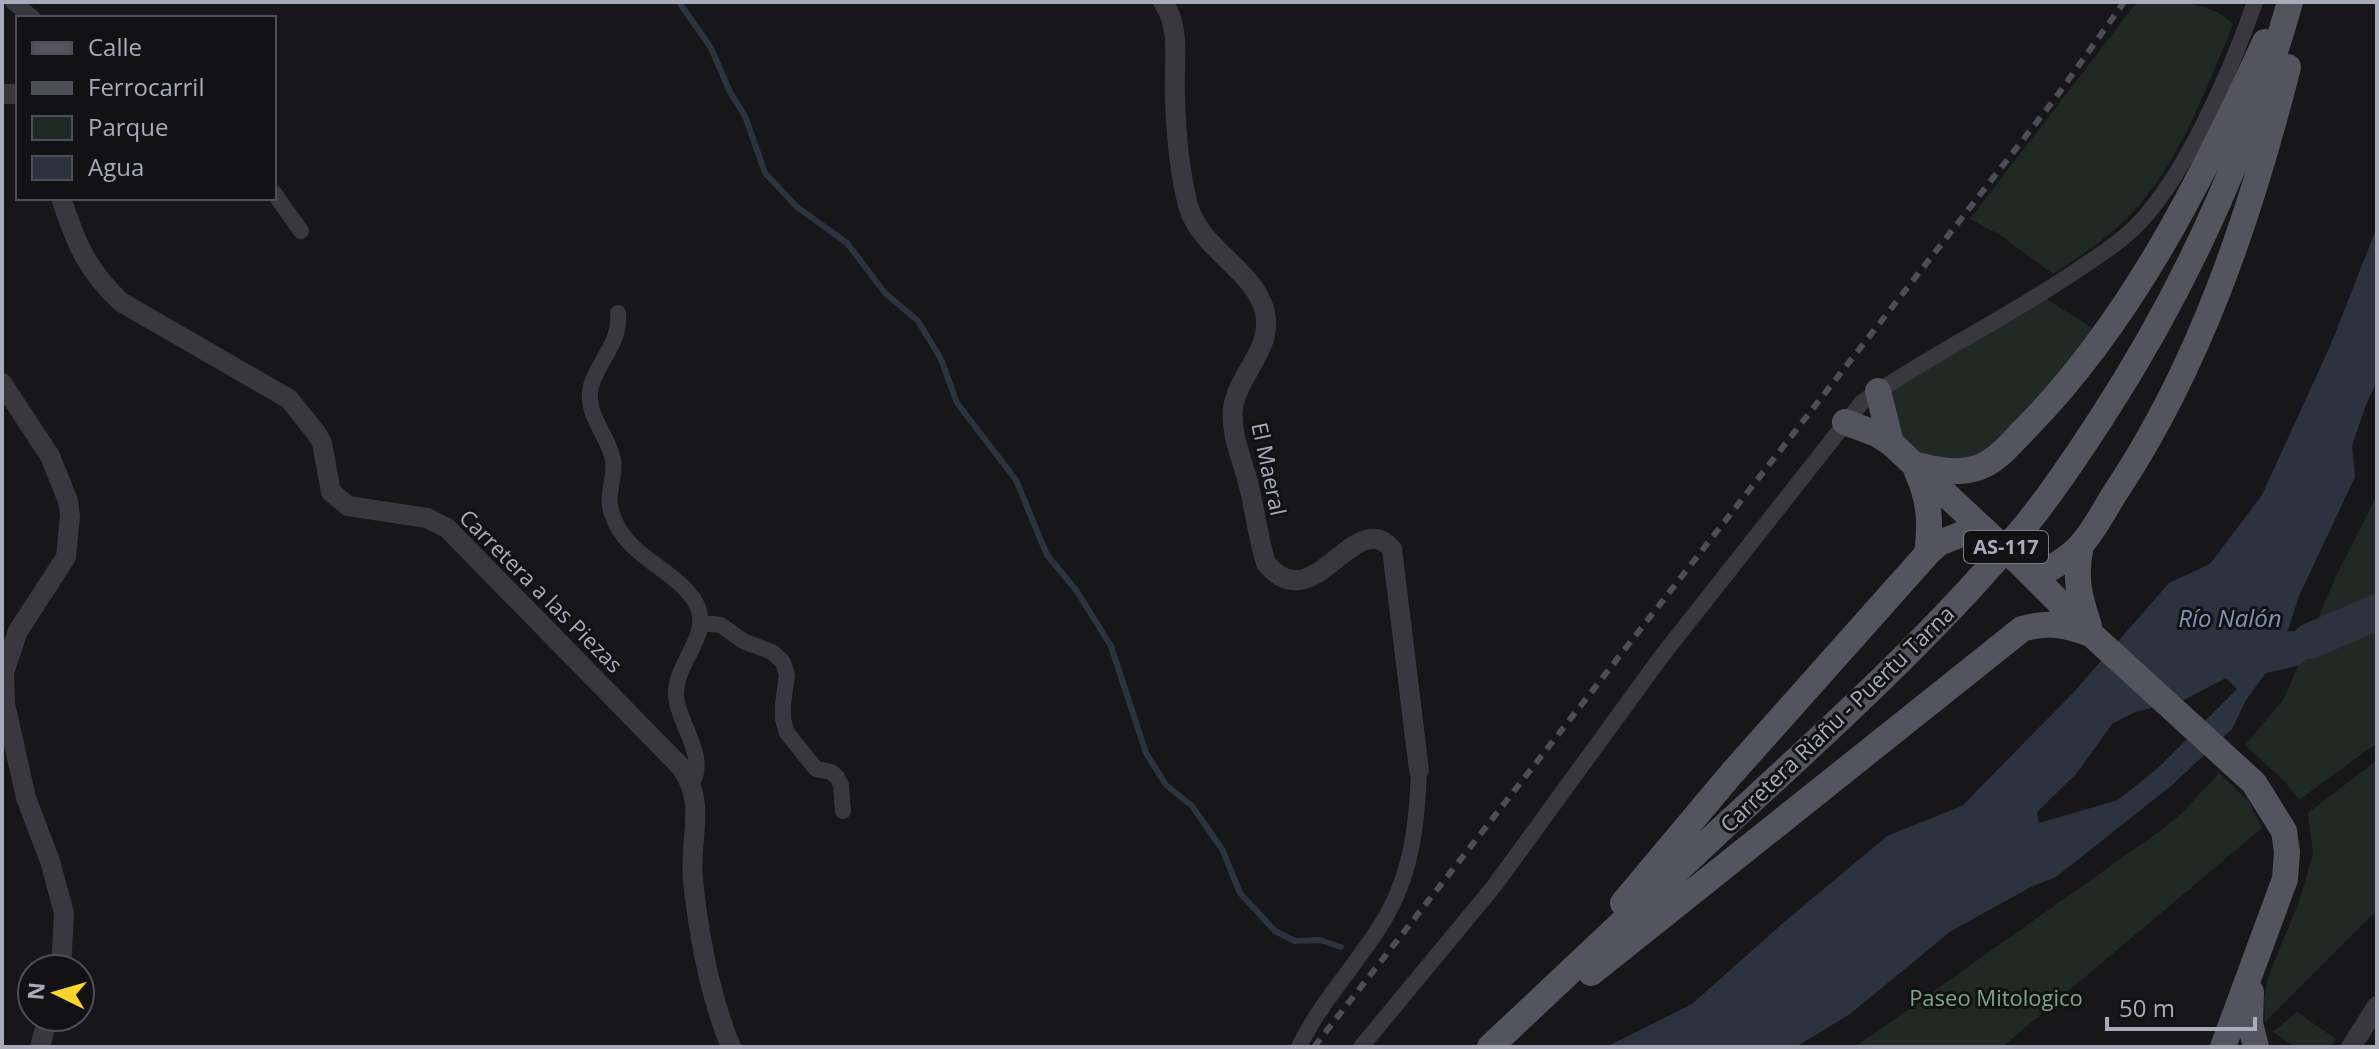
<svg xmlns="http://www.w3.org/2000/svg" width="2379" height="1049" font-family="'Open Sans',sans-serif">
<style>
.green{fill:#202923}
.water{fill:#2c333e;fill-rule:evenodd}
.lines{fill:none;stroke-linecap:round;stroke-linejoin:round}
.stream{stroke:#2c333e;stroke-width:6}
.river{stroke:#2c333e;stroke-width:36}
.minor{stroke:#38383e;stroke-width:16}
.tertiary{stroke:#38383e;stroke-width:20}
.primary{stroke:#53545d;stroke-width:26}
.rail{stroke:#4c4d55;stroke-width:6;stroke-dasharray:10 8;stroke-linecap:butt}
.primary-bridge{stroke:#53545d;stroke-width:26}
.labels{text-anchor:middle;stroke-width:6;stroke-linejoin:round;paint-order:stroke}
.shield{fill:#121214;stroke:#7b7d88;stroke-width:2}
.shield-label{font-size:20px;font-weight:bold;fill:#a8abba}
.street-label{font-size:22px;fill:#a8abba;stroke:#121214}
.park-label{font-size:22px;fill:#7ea587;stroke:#121214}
.water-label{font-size:24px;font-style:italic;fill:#7e93b6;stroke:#121214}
</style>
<rect width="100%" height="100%" fill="#171719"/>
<!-- green -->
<path class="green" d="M2137 2C2173 2 2212 0 2233 25 2207 86 2183 154 2139 205 2115 233 2084 254 2053 274L2000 235 1970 219Z
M2040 295 2103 335 1998 457 1914 464 1878 391Z
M2377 495V600L2313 630 2336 576Z
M2377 618V743L2299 800 2284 781 2245 745 2283 700 2306 649Z
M2377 760V910L2265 1022 2264 1001 2268 977 2300 899 2313 853 2308 813Z
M2219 773 2249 801 2262 828 2002 1047H1855L2164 828 2182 813Z
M2297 1012 2336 1039 2330 1047H2296L2273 1032Z"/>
<!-- water -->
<path class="water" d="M2377 227V380L2366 405 2352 446 2355 477 2299 596 2281 652 2246 700 2232 729 2171 786 2056 877 2031 887 1951 931 1850 1014 1796 1047H1606L1692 1004 1782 924 1887 836 1962 806 2073 693 2169 583 2210 564 2262 495 2331 344ZM2226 678 2237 689 2158 768 2118 800 2039 823 2037 812 2077 773 2112 724 2135 712 2184 700Z"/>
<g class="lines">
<!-- stream -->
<path class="stream" d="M679 2 711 48 730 92 745 116 765 173 797 207 847 243 885 293 918 321 941 359 957 403 1016 480 1047 555 1076 590 1111 646 1146 753 1166 785 1192 806 1222 849 1240 893 1275 931 1295 941 1320 940 1341 947"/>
<!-- river -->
<path class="river" d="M2310 641 2377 612
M2234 654 2255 657 2291 649"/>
<!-- minor -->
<path class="minor" d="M13 2 33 18
M274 193 301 231
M618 313C621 343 599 359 591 386 584 414 608 434 613 460 616 478 605 495 612 514 626 557 672 567 694 600 716 634 674 661 676 696 678 724 708 756 692 783
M702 623 721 625 743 641 772 652 783 662 787 675 783 704V719L787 733 816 769 831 772 837 777 841 785 843 811
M1299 1047C1322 998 1362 960 1388 913 1413 868 1417 820 1419 770
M1361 1047 1495 885 1661 657 1862 402C1931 354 2007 318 2076 271 2098 256 2121 242 2139 223 2187 173 2232 68 2255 2"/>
<!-- tertiary -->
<path class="tertiary" d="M1163 2C1182 29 1173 65 1175 97 1176 133 1179 170 1188 205 1200 250 1256 270 1265 313 1273 349 1238 374 1233 408 1230 434 1243 461 1249 486 1255 511 1258 538 1266 563 1313 623 1354 505 1392 549L1419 770
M2 94H18
M61 198C76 243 86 269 121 302L289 399 317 434 322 443 331 492 348 506 427 518 447 528 681 767C707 804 689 837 693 880 699 937 709 994 731 1047
M2 383 50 456 68 501 70 516 66 557 18 631 4 672 5 704 26 798 50 861 64 913 61 969
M40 1047 48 1017
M2351 1047 2377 1006"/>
<!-- primary -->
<path class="primary" d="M1878 391 1891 443
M1845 422 1877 434 1891 443 1984 530
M1914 464C1935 470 1958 475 1980 467 1998 460 2012 442 2026 428 2132 320 2202 179 2265 42
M1917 472C1930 499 1931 524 1927 554
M2081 545C2074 577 2079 596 2089 626
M2023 566 2091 634 2254 783 2284 831 2287 852 2285 879 2223 1047
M2035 577C2051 568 2068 559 2080 546 2095 530 2105 508 2117 490 2201 363 2251 213 2288 67
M1623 903 1732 773 1927 554 1939 543 1980 527
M1591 973 2022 629C2048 621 2066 625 2091 634
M2251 992 2250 1023 2256 1047
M1490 1047C1570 972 1650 896 1730 821 1833 726 1935 634 2025 526 2053 492 2078 454 2102 417 2187 286 2248 151 2290 2"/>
<!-- rail -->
<path class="rail" d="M1314 1047 2054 100 2124 2"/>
<!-- primary-bridge -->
<path class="primary-bridge" d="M1984 530 2023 566"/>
</g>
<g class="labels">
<!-- shield labels -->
<rect class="shield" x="1964" y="531" width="84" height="32" rx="6"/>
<g class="shield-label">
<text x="2006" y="554">AS-117</text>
</g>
<!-- street labels -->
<g class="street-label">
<text transform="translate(1269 469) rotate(78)" y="8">El Maeral</text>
<text transform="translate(541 591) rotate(45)" y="8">Carretera a las Piezas</text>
<text transform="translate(1837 719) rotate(-44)" y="8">Carretera Riañu - Puertu Tarna</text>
</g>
<!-- park labels -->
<g class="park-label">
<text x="1996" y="1006">Paseo Mitologico</text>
</g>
<!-- water labels -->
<g class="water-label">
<text x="2230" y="627">Río Nalón</text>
</g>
</g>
<!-- border -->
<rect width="2379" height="1049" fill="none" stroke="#a8abba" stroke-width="8"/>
<!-- legend -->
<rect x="16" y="16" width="260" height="184" fill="#121214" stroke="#4e4f56" stroke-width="2"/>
<rect x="32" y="42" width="40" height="12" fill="#53545d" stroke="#4e4f56" stroke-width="2"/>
<text x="88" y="56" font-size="24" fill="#a8abba">Calle</text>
<rect x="32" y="82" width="40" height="12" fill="#4c4d55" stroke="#4e4f56" stroke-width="2"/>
<text x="88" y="96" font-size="24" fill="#a8abba">Ferrocarril</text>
<rect x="32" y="116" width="40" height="24" fill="#202923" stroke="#4e4f56" stroke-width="2"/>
<text x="88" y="136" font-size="24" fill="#a8abba">Parque</text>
<rect x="32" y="156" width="40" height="24" fill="#2c333e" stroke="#4e4f56" stroke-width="2"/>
<text x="88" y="176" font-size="24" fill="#a8abba">Agua</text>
<!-- north arrow -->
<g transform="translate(56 993) rotate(275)"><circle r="38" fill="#121214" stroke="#4e4f56" stroke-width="2"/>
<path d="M0-6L14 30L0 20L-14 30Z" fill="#fbd42d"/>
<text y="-12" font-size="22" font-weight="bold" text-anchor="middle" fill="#a8abba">N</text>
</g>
<!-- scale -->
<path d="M2107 1017v12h148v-12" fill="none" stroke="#a8abba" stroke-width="4"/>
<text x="2119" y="1017" font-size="24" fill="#a8abba" stroke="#121214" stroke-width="6" paint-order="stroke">50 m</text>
</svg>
